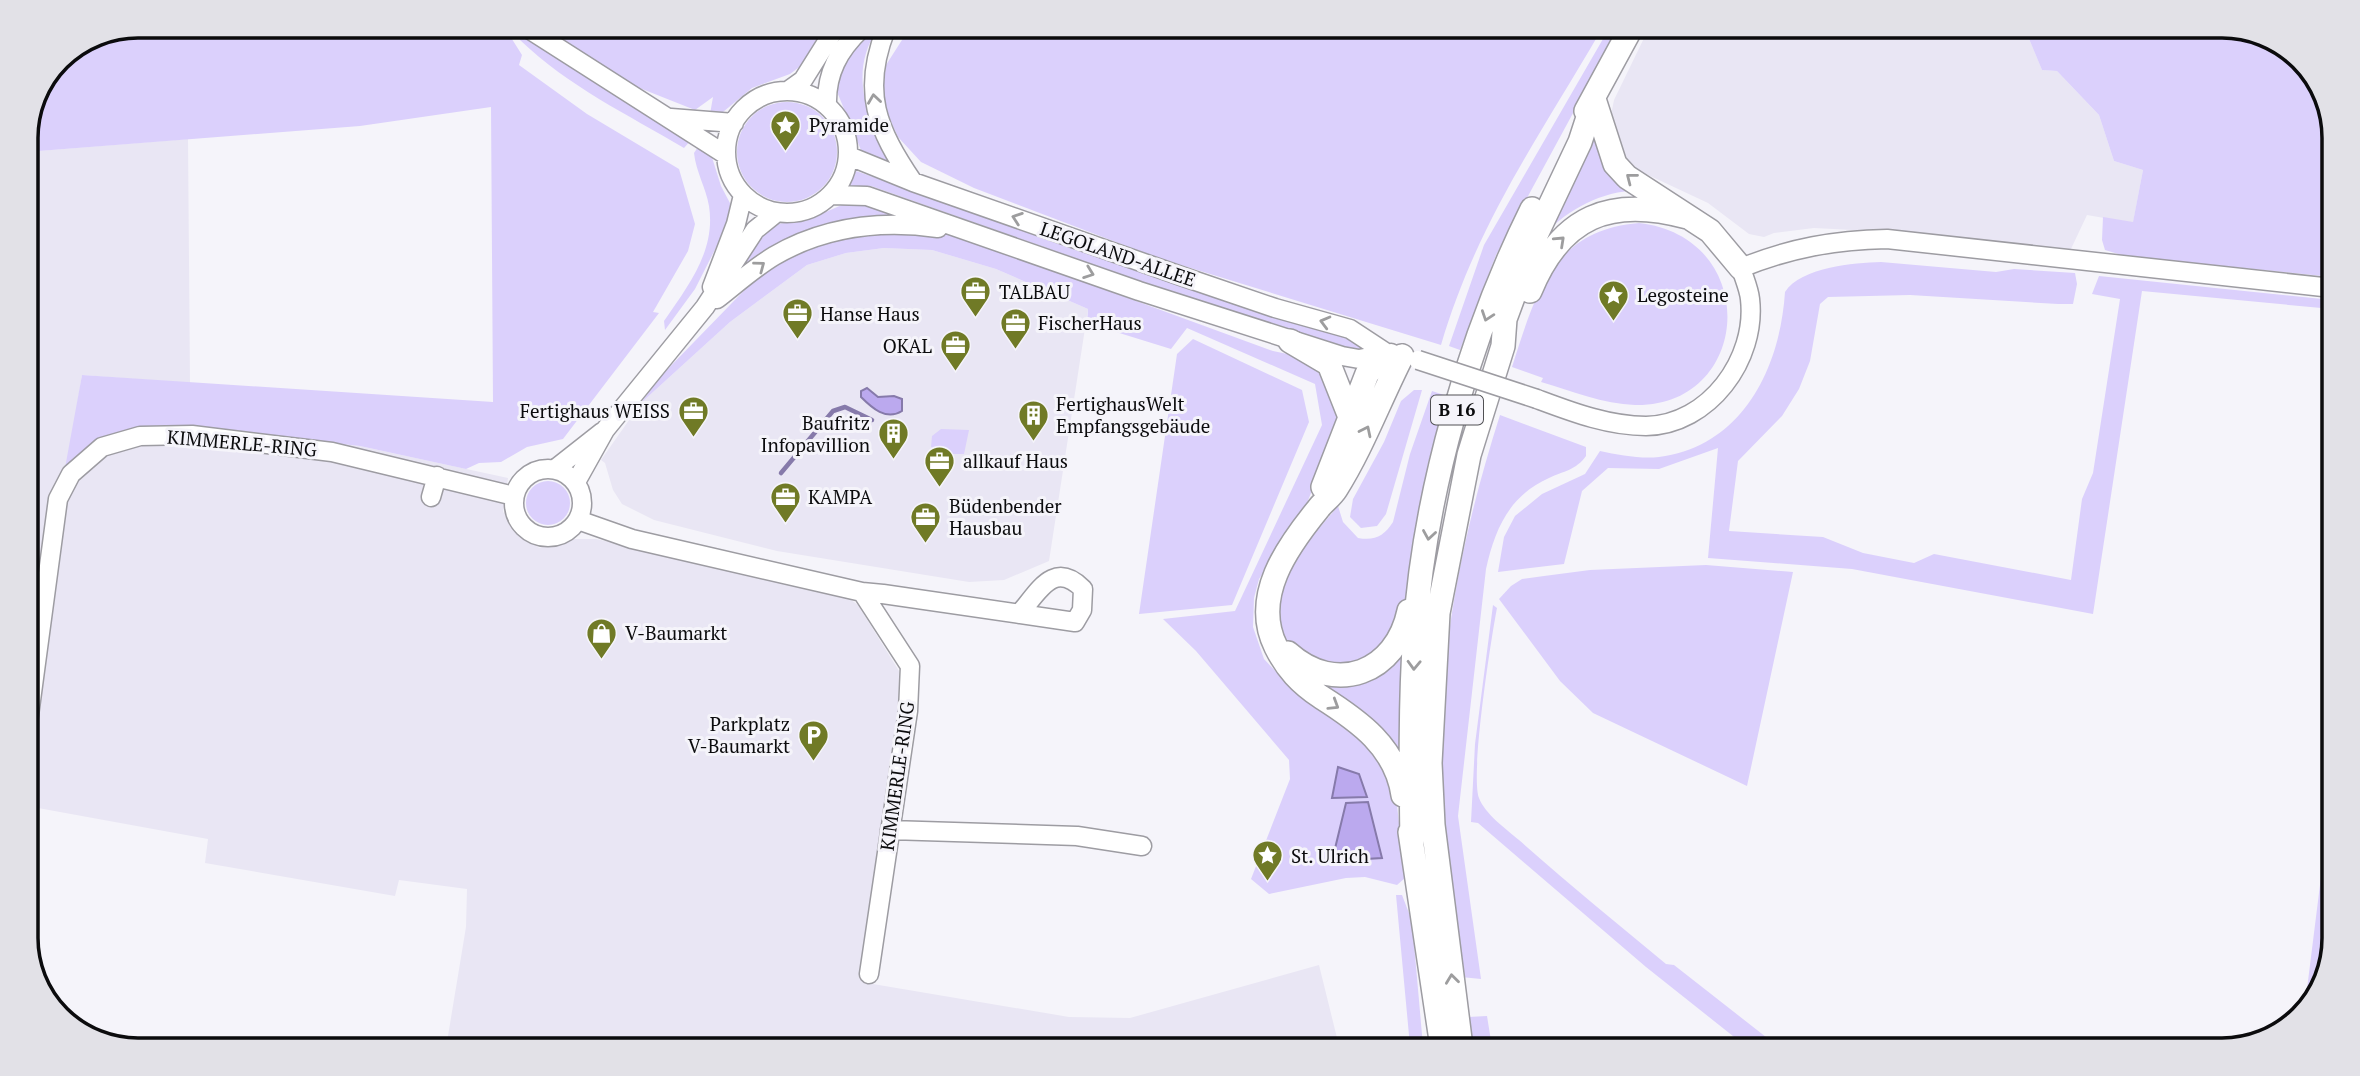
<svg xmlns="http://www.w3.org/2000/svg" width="2360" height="1076" font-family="'PT Serif',serif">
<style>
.built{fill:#e9e6f4}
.green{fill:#dbd0fc}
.water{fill:#bba9ee;stroke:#867aaa;stroke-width:2}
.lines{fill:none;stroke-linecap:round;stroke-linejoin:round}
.stream{stroke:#867aaa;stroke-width:4.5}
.minor-casing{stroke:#9d9ca2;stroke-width:21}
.major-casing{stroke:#9d9ca2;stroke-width:26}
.minor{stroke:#fff;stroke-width:18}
.major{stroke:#fff;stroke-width:23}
.minor-bridge-casing{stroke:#9d9ca2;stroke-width:21;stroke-linecap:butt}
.minor-bridge{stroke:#fff;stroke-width:18}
.oneway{stroke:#9d9d9e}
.labels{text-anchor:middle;stroke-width:6;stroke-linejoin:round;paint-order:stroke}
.shield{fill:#f5f4fa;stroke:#515154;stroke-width:2}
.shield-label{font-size:18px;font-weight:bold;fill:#0b0b0d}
.poi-label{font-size:19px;fill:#0b0b0d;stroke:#f5f4fa;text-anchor:start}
.street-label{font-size:19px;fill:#0b0b0d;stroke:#f5f4fa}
.rim{fill:none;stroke:#0b0b0d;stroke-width:3.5}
</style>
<rect width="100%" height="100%" fill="#f5f4fa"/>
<!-- built -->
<path class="built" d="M1647 32 2027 34 2042 70 2057 71 2099 115 2114 161 2143 170 2133 223 2087 215 2070 251 1892 232 1814 228 1774 233 1764 237 1749 234 1708 203 1629 166 1609 125 1614 100Z
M188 139 190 383 82 375 67 467 85 449 109 436 187 427 360 446 508 478 503 512 539 548 573 539H596L840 592 858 605 899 671 898 715 867 983 1069 1017 1130 1018 1319 965 1339 1046 447 1042 466 927 467 889 399 880 395 896 205 863 208 839 27 806 26 152Z
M884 248 932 250 996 269 1088 309 1049 561 1004 580 969 582 777 551 654 520 622 504 613 490 605 463 601 460 641 403 730 322 807 265 846 253Z"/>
<!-- green -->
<path class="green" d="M138 26 505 28 522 55 519 65 587 114 679 169 695 224 688 251 653 312 659 313 563 439 527 447 501 462 479 463 466 469 360 446 187 427 109 436 85 449 65 468 82 375 493 402 491 107 360 126 26 152V131L59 59Z
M543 28 822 29 802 65 790 74 752 88 723 112 710 114 713 97 695 110 632 85Z
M866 29H878C848 71 867 119 889 159L887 163 863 155 835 87 836 75Z
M909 29 1600 32C1538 139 1477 223 1441 345L1158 258 974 188 921 162 898 137 887 113 883 91 886 65Z
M521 32 653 120 692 139 684 148C627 114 569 87 520 40Z
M1607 32H1617L1496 255 1460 350 1449 346 1484 245Z
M2027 34 2265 35 2315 76 2334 131 2332 277 2125 256 2105 250 2102 240 2103 217 2133 222 2143 170 2114 161 2099 115 2057 71 2042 70Z
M737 152a50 50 0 1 1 100 0a50 50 0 1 1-100 0Z
M1594 122 1639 190C1599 192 1571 208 1543 235Z
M700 144 710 151 721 186 731 205V218L695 289 665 330 664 321C688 286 716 251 709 206 706 188 696 172 694 153Z
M856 171 1296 324 1352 337 1366 346 1364 353 1281 331 871 186 848 189Z
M874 203 900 215 850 220 744 269 741 267V259L771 225 810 219 844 204Z
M1639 223C1762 237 1753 407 1635 405 1603 404 1572 391 1541 382L1543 378 1512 367C1535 295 1552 230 1639 223Z
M896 228 959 236 1273 351 1297 356 1330 379 1339 411 1336 432 1300 520 1259 579 1254 598 1253 627 1264 659 1283 679 1375 749 1396 796 1405 878 1397 885 1365 877 1346 878 1269 894 1251 879 1290 779 1289 760 1196 651 1163 619 1235 611 1322 425 1315 384 1187 328 1171 349 1087 323 1088 309 996 269 932 250 884 248 846 253 807 265 730 322 641 403 659 378 766 268 829 238Z
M1881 262 1996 272 2014 269 2075 273 2077 284 2073 304H2058L1910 295 1828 297 1820 304 1810 361 1799 389 1782 416 1738 461 1729 531 1823 537 1863 553 1914 563 1934 554 2071 580 2082 499 2093 473 2120 299 2092 294 2099 276 2332 300V309L2142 291 2093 614 1852 569 1708 558 1718 448 1659 469 1608 468 1582 491 1564 564 1498 572 1504 537 1515 516 1542 494 1585 474 1600 451C1619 455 1640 459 1659 457 1743 446 1780 368 1785 292 1801 267 1854 263 1881 262Z
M1193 339 1302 390 1309 422 1232 605 1139 614 1177 354Z
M1414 390H1422L1386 514 1377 526 1361 528 1350 517 1353 499 1384 442 1401 401Z
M1432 391 1447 396 1428 463 1403 615 1372 659 1337 669 1287 644C1260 588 1304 547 1338 506L1343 522 1358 538C1375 541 1384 536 1393 522L1410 454Z
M1500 415 1586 447V456C1576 470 1564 471 1549 478 1509 496 1495 529 1486 569L1458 816 1481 979 1461 977C1453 914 1443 850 1441 786 1436 661 1462 534 1500 415Z
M941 429 969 430 964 454H945L931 447 932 436Z
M526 503a22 22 0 1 1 44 0a22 22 0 1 1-44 0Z
M1706 565 1793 572 1747 786 1593 713 1560 681 1499 599 1511 586 1522 579 1544 576 1590 570Z
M1493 605 1497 608C1491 639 1470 775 1479 798 1485 814 1506 829 1519 840 1567 883 1617 923 1666 964L1674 965 1780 1048H1748L1646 967 1478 823 1471 822 1475 744Z
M1408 636 1405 771 1316 684 1332 683Z
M2326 837V923L2310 998 2306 997Z
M1396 895H1402L1412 921 1423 1046H1410Z
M1487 1016 1492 1047H1473L1468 1017Z"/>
<!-- water -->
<path class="water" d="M867 388 878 397 894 396 902 399V411C886 421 872 408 861 397V391Z
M1338 767 1359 774 1367 797 1332 798Z
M1368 802 1382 858 1332 861 1346 803Z"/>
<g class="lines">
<!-- stream -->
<path class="stream" d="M781 473 833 411 845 407 872 420"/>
<defs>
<path id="minor" d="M527 28 726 155
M886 29C861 92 877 129 913 182
M789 90 803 80 835 29
M726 152a61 61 0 1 1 122 0a61 61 0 1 1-122 0Z
M827 105C826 73 839 50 861 29
M671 118 734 123
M849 156 913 182 1181 276 1275 308 1350 329 1385 352
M832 195 867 196 1139 291 1342 356 1359 359 1391 353
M712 287 736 224 743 195
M717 299C735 285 754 268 774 256 824 227 881 220 938 228
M1537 399C1572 412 1608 426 1646 426 1709 425 1757 359 1750 299 1749 289 1744 278 1741 268 1790 248 1835 240 1887 239L2332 288
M514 503a34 34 0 1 1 68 0a34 34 0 1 1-68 0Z
M555 469 602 432
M576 482 605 430 705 307 755 230 776 213
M431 497 437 476
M578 520 632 539 862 592 910 666 908 711 869 974
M862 592 883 594 1075 622 1082 610 1083 589C1053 559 1038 593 1019 614
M27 730 58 499 71 474 102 447 140 436 192 435 332 452 514 496
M890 830 1077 836 1142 846"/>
<path id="major" d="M1594 99 1615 164 1627 177 1710 231 1741 268
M1586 111 1629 32
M1530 291C1561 216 1610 196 1687 217
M1290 341 1329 364 1350 417
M1402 356C1380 399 1362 448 1336 489 1331 497 1323 502 1318 509 1287 547 1251 597 1276 647 1287 669 1300 683 1321 697 1359 721 1396 747 1403 795
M1323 487 1367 374 1373 367 1402 356
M1288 653C1336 696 1396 673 1409 611
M1410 832 1442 1047
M1412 845C1411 775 1410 703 1415 632 1424 493 1470 334 1532 209
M1461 1047 1433 825 1430 763 1438 613 1469 455 1503 346 1505 319 1536 235 1580 142 1594 99"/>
</defs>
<!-- minor casing -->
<use href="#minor" class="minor-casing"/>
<!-- major casing -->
<use href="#major" class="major-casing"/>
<!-- minor -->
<use href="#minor" class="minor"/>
<!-- major -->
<use href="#major" class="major"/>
<defs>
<path id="minor-bridge" d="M1418 360 1537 399"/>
</defs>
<!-- minor-bridge casing -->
<use href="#minor-bridge" class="minor-bridge-casing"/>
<!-- minor-bridge -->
<use href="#minor-bridge" class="minor-bridge"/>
</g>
<!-- one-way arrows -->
<defs><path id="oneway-chevron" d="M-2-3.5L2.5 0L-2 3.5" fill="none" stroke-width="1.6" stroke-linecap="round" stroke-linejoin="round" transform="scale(1.75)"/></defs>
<g class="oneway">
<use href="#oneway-chevron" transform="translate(874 99) rotate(-98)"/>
<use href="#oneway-chevron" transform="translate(1631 178) rotate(-142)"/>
<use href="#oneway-chevron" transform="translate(1017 218) rotate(-161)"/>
<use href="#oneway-chevron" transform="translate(1560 241) rotate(-43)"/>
<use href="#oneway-chevron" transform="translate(760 266) rotate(-37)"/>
<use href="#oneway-chevron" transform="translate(1089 273) rotate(20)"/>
<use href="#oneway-chevron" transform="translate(1487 316) rotate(109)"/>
<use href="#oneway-chevron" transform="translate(1325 322) rotate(-165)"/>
<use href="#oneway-chevron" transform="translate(1366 431) rotate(-64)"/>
<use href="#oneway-chevron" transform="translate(1429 535) rotate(99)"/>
<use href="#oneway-chevron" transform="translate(1414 665) rotate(92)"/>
<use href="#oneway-chevron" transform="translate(1334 705) rotate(32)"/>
<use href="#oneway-chevron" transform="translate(1452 979) rotate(-97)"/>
</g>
<!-- icons -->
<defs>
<symbol id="sight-pin" viewBox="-11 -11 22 30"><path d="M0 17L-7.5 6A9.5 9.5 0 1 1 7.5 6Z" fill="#707a26" stroke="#f5f4fa"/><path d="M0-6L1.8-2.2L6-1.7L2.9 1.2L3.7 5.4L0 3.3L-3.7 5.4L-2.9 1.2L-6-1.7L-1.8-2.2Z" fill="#fff"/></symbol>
<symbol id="office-pin" viewBox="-11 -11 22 30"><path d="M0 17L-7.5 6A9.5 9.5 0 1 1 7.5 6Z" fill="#707a26" stroke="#f5f4fa"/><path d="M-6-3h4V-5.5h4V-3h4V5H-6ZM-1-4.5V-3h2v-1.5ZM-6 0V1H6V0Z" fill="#fff"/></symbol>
<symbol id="building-pin" viewBox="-11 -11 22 30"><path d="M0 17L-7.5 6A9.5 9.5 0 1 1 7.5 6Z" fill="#707a26" stroke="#f5f4fa"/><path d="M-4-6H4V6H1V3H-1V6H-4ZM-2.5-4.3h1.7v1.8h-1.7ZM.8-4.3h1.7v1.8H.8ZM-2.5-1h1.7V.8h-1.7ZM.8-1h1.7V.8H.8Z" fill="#fff"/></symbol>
<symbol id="shop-pin" viewBox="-11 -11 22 30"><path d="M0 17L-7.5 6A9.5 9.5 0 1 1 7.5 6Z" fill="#707a26" stroke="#f5f4fa"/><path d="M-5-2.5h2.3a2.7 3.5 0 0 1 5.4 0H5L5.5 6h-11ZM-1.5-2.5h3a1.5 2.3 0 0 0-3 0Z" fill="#fff"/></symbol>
<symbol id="parking-pin" viewBox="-11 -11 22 30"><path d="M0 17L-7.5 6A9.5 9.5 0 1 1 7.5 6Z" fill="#707a26" stroke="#f5f4fa"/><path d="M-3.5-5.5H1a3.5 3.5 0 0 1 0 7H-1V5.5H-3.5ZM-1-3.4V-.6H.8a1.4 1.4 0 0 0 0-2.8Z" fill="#fff"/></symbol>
</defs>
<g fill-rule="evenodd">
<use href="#sight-pin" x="768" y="108" width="35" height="47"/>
<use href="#office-pin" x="958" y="274" width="35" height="47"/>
<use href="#sight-pin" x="1596" y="278" width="35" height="47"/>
<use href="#office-pin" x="780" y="296" width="35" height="47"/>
<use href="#office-pin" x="998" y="306" width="35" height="47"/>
<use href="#office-pin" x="938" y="328" width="35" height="47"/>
<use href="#office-pin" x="676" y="394" width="35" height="47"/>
<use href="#building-pin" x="1016" y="398" width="35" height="47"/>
<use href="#building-pin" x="876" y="416" width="35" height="47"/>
<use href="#office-pin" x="922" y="444" width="35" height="47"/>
<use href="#office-pin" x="768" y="480" width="35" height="47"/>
<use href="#office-pin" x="908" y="500" width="35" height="47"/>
<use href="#shop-pin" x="584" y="616" width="35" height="47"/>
<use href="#parking-pin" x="796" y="718" width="35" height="47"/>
<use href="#sight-pin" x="1250" y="838" width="35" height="47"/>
</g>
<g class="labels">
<!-- shield labels -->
<rect class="shield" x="1431" y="395.5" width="52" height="29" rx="5"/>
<g class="shield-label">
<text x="1457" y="416">B 16</text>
</g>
<!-- poi labels -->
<g class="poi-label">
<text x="809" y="132">Pyramide</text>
<text x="999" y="299">TALBAU</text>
<text x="1637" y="302">Legosteine</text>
<text x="820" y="321">Hanse Haus</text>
<text x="1038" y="330">FischerHaus</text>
<text x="932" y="353" text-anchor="end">OKAL</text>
<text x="1056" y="411">FertighausWelt<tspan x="1056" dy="22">Empfangsgebäude</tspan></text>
<text x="670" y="418" text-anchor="end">Fertighaus WEISS</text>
<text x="870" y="430" text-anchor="end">Baufritz<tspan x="870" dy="22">Infopavillion</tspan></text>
<text x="963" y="468">allkauf Haus</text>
<text x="808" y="504">KAMPA</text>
<text x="949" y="513">Büdenbender<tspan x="949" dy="22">Hausbau</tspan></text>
<text x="625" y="640">V-Baumarkt</text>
<text x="790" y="731" text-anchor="end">Parkplatz<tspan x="790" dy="22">V-Baumarkt</tspan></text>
<text x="1291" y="863">St. Ulrich</text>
</g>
<!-- street labels -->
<g class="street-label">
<text transform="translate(1118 254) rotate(19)" y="7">LEGOLAND-ALLEE</text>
<text transform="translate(242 443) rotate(5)" y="7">KIMMERLE-RING</text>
<text transform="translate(897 776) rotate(-82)" y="7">KIMMERLE-RING</text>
</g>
</g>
<!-- crop -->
<path d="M0 0H2360V1076H0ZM138 38H2222A100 100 0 0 1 2322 138V938A100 100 0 0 1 2222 1038H138A100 100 0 0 1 38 938V138A100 100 0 0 1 138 38Z" fill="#e2e1e7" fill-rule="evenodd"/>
<path class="rim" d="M138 38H2222A100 100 0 0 1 2322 138V938A100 100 0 0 1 2222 1038H138A100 100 0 0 1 38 938V138A100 100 0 0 1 138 38Z"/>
</svg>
